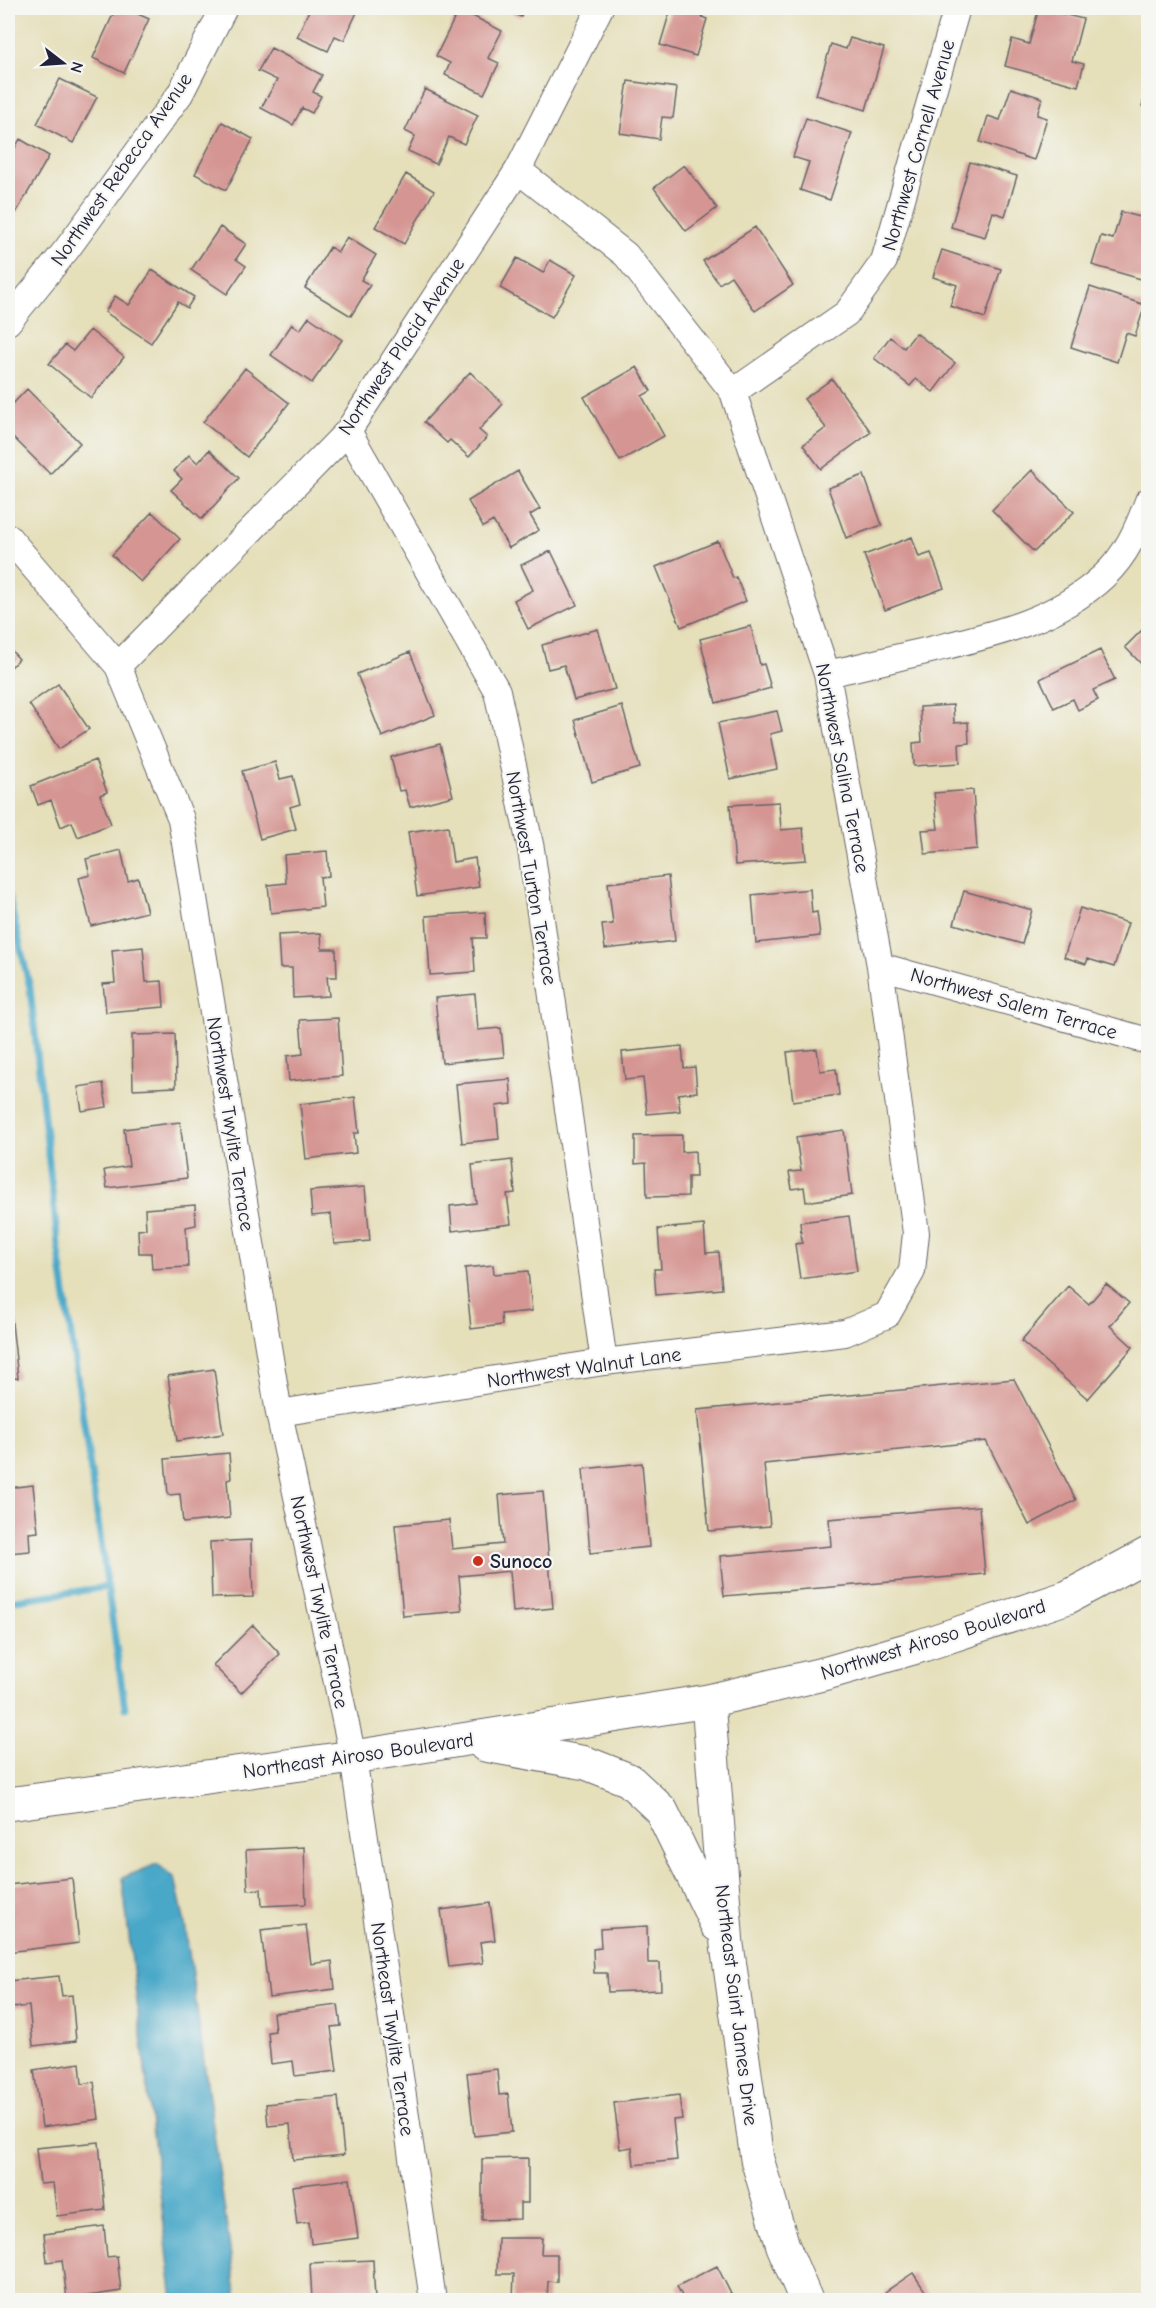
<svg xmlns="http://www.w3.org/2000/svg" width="1156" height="2308" font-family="'Comic Neue',sans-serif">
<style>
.water{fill:#49a8c8;stroke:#366582;stroke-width:1.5}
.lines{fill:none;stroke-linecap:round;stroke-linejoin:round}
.stream{stroke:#49a8c8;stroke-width:7}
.building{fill:#d59693}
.minor-casing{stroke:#666467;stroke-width:28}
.secondary-casing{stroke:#666467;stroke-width:35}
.minor{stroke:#fff;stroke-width:26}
.secondary{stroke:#fff;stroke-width:33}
.poi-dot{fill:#c8321e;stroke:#f6f6f2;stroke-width:2}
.labels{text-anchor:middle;stroke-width:4.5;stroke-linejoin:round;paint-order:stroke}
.street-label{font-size:20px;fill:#22223b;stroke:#f6f6f2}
.poi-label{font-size:20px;font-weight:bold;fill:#22223b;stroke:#f6f6f2;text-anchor:start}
</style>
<rect width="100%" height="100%" fill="#f6f6f2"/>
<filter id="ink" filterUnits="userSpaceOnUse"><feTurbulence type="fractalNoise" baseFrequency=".0167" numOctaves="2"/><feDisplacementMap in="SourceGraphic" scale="12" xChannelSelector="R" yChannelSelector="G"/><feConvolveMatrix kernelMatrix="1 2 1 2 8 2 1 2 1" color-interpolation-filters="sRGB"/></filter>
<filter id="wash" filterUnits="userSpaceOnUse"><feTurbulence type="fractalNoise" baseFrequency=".008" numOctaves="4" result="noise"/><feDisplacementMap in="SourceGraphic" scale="24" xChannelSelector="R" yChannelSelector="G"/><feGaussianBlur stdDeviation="1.35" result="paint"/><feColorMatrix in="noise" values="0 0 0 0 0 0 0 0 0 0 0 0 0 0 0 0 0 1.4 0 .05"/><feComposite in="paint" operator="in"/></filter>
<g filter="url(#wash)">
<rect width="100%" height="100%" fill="#e5dfba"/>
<!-- water -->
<path class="water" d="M157 1864 175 1878 185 1924 237 2300H173L122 1878Z"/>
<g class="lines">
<!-- stream -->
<path class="stream" d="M8 894 30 988 58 1245 125 1708
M8 1601 107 1587"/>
</g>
<g id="blocks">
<!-- building -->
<path class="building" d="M116 8H124L149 19 124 73 93 58Z
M310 8H359L344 40 335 36 328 51 297 37Z
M501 8H525L521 17Z
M671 8H705L702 17 707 19 696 56 660 45Z
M1039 8 1083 19 1072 61 1084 64 1078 86 1005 66 1012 39 1029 44Z
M459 9 502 31 488 58 499 63 484 94 445 75 450 63 436 56Z
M850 38 884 48 866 110 816 95 831 44 846 49Z
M271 48 322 75 313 92 321 96 312 113 302 108 293 125 261 108 277 80 258 71Z
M60 79 97 97 73 143 37 124Z
M628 81 677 88 673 118 662 117 659 139 620 133Z
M1148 87V108L1142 106Z
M1011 88 1042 98 1037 115 1047 118 1034 160 980 142 988 116 1000 120Z
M425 89 478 115 464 144 449 137 436 164 408 151 415 136 405 131Z
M806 118 852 133 830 200 800 190 809 162 793 157Z
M222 122 253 139 226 190 195 174Z
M20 139 49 156 16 213 8 208V161Z
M970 162 1017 176 1005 216 993 212 985 237 951 227Z
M684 165 717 208 686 231 654 188Z
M406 174 434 191 404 244 375 227Z
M1121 212 1148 219V281L1092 265 1101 236 1113 239Z
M220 227 246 244 236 259 246 266 227 294 191 270Z
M755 227 793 285 755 311 731 276 719 284 703 261Z
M347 237 376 255 361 280 370 285 351 316 305 288 330 247 338 252Z
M942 250 1001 269 985 318 950 306 957 285 933 277Z
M517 258 543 273 550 260 576 275 552 317 500 288Z
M152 270 194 297 187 308 178 302 151 343 105 312 115 296 129 305Z
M1090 287 1145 305 1135 336 1126 333 1117 362 1071 347Z
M309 317 342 340 312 383 271 355 292 324 300 330Z
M90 330 124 357 91 398 49 364 65 345 73 351Z
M916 333 955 363 933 392 916 379 910 386 874 358 890 337 904 348Z
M637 367 651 391 642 396 664 436 620 461 584 397Z
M245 368 289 403 247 457 203 422Z
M470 372 503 404 479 430 487 437 469 457 450 440 447 443 424 422Z
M832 379 871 432 821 469 803 445 826 428 804 399Z
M27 389 80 443 50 474 8 432V409Z
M209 450 239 478 202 519 171 490 182 479 174 471 189 455 198 463Z
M1032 470 1074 512 1034 552 992 510Z
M518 471 540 509 530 515 539 530 509 548 493 521 483 527 468 501Z
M864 475 882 525 846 538 828 488Z
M152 512 180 539 141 582 112 555Z
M912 537 919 557 931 553 944 588 885 610 864 555Z
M718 541 733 578 736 577 746 601 681 627 656 567Z
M551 551 577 605 528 629 514 600 533 590 521 565Z
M1148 613V671L1125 647 1148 624 1142 619Z
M751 626 760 665 764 664 771 688 716 703 700 639Z
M598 629 615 689 574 700 564 665 548 669 542 645Z
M8 647 19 659 8 670Z
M1100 650 1115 680 1093 690 1098 700 1078 710 1073 699 1054 708 1040 679Z
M410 652 435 715 382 737 357 674Z
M58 684 89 729 59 749 29 704Z
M953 705 954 723 968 722 969 743 959 744 960 763 914 766 913 743 922 742 920 707Z
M622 706 640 768 592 782 575 720Z
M777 711 782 731 770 734 777 769 730 779 718 723Z
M440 744 453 796 410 807 405 790 399 791 391 757Z
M95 760 107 792 100 795 111 824 78 837 72 822 61 827 51 800 38 805 31 786Z
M275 762 280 779 293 776 300 804 290 807 296 829 260 839 242 771Z
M973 790 977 849 925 854 922 830 938 829 934 793Z
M779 802 781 830 803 828 806 860 735 865 730 805Z
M448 826 453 862 475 858 479 887 417 896 408 832Z
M121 850 128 881 138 878 147 912 91 926 79 878 90 875 86 859Z
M327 851 329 876 320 877 323 907 271 913 268 885 286 883 284 855Z
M668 876 675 941 605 949 602 925 613 924 608 883Z
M810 889 812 913 817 912 820 936 756 943 752 895Z
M964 891 1032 910 1022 944 954 924Z
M1080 908 1128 923 1114 967 1088 959 1086 964 1064 957Z
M485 912 486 938H473L475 972 430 975 426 916Z
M321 933 322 949H336L337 977H327L329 996 293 998 292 968H280L278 935Z
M143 947 146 982 162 981 164 1007 106 1012 103 984 115 983 112 950Z
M475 994 478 1030 501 1028 504 1057 442 1063 435 998Z
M338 1018 342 1076 289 1081 287 1056 303 1054 300 1020Z
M175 1034 176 1087 133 1089 132 1035Z
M682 1046 684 1068 695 1067 697 1092 678 1094 680 1111 647 1114 643 1078 625 1080 622 1052Z
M817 1049 820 1071 836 1069 839 1095 793 1101 787 1052Z
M510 1079 512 1104 496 1106 499 1139 462 1143 456 1084Z
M103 1083 107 1107 82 1111 78 1087Z
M355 1097 359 1133H354L356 1153 306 1159 300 1104Z
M180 1122 187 1178 107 1188 104 1170 129 1166 124 1129Z
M844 1130 852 1195 806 1202 804 1187 792 1189 789 1172 801 1171 796 1137Z
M682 1135V1152L695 1151 696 1177H688V1196L647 1197 646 1163 635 1164V1136Z
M512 1160 515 1193 507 1194 511 1224 452 1231 450 1206 476 1203 472 1165Z
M365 1187 370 1241 334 1244 331 1214 312 1216 310 1191Z
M195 1205 196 1225 186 1227 188 1267 152 1269 151 1253H139L138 1230 146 1229 145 1209Z
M849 1216 857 1271 800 1279 795 1244 802 1243 800 1222Z
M704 1225 706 1253 719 1252 722 1289 656 1295 654 1269H661L658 1229Z
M493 1265 494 1274 528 1271 532 1311 501 1314 502 1325 471 1329 465 1268Z
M1106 1284 1129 1303 1110 1326 1133 1347 1088 1399 1021 1341 1068 1286 1089 1304Z
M11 1314 18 1378 8 1379V1315Z
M214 1369 223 1434 177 1441 168 1376Z
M1014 1379 1076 1500 1029 1525 986 1441 764 1464 770 1526 709 1531 697 1410Z
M229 1453 231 1479 227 1480 230 1518 183 1523 180 1494 168 1495 165 1459Z
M642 1463 649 1547 590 1553 583 1469Z
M33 1485 38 1532 29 1533 30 1551 8 1553V1488Z
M543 1491 553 1608 513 1612 510 1571 459 1576 462 1611 403 1616 395 1525 449 1520 452 1549 503 1544 499 1495Z
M979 1506 985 1574 724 1596 720 1556 831 1546 829 1519Z
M251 1540 253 1597 212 1598 210 1542Z
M253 1625 280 1654 241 1693 213 1665Z
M304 1847 306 1904 262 1906 261 1889 248 1890 246 1850Z
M72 1878 79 1943 8 1952V1885Z
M490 1903 495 1940 480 1942 483 1963 449 1967 441 1910Z
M306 1925 311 1964 332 1961 335 1989 269 1997 261 1930Z
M647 1926 648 1963H660L661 1990 608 1992 607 1973H594L593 1949 601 1948 600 1929Z
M59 1976 62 1996 72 1995 76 2041 33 2046 29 2006 10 2008 8 1981Z
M338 2005 341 2026 331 2027 337 2071 295 2076 293 2061 271 2064 268 2032 275 2031 273 2013Z
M80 2063 82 2084 94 2082 99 2119 42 2127 34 2070Z
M497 2069 499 2095 508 2094 512 2132 474 2136 467 2073Z
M679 2095 682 2119 673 2120 677 2160 634 2165 632 2147 620 2149 614 2103Z
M338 2097 344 2155 293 2160 290 2124 268 2126 266 2104Z
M99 2142 105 2210 57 2216 53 2183 40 2184 36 2148Z
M528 2158V2203H520V2219L482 2220V2159Z
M350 2179 358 2238 311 2244 309 2222 297 2224 292 2186Z
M104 2226 107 2257 117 2256 121 2291 67 2299 62 2260 47 2262 44 2234Z
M498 2238H542L541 2254H557V2282L548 2281 547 2300H513L514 2274H497Z
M373 2260 375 2300H312L310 2263Z
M717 2266 734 2300H684L677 2286Z
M913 2273 931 2300H890L885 2292Z"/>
</g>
</g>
<g filter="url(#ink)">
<use href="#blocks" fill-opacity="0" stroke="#666467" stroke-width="1.5"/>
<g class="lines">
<defs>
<path id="minor" d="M8 322 67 249 180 94 224 8
M733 392 847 313 884 261 957 8
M348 431 497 691 531 849 604 1362
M8 537 118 666 181 819 279 1413 353 1757 433 2300
M118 666 348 431 518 170 600 8
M827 674C863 666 899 657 934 649 996 634 1057 620 1104 576 1126 556 1138 528 1148 501
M880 966 1148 1041
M279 1413 604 1362 845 1333 887 1315 912 1271 916 1233 880 966 827 674 733 392 626 255 518 170"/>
<path id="secondary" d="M708 1701 727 1945 757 2159 783 2246 806 2300
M485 1745 586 1763 629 1780 661 1810 717 1925
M8 1804 353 1757 708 1701 827 1673 920 1646 1068 1597 1148 1554"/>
</defs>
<!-- minor casing -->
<use href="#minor" class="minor-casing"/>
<!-- secondary casing -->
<use href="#secondary" class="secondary-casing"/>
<!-- minor -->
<use href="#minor" class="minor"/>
<!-- secondary -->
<use href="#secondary" class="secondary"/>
</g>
</g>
<!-- markers -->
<circle class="poi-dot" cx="478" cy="1561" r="6"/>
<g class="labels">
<!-- street labels -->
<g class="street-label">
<text transform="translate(918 145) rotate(-74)" y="7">Northwest Cornell Avenue</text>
<text transform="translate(121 169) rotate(-55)" y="7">Northwest Rebecca Avenue</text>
<text transform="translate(401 346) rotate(-56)" y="7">Northwest Placid Avenue</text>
<text transform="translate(843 768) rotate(79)" y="7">Northwest Salina Terrace</text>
<text transform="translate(532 878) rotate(80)" y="7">Northwest Turton Terrace</text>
<text transform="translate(1014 1003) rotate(16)" y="7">Northwest Salem Terrace</text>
<text transform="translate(231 1124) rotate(81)" y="7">Northwest Twylite Terrace</text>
<text transform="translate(584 1367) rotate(-8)" y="7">Northwest Walnut Lane</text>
<text transform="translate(320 1602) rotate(78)" y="7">Northwest Twylite Terrace</text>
<text transform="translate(933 1639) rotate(-17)" y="7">Northwest Airoso Boulevard</text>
<text transform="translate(358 1755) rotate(-8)" y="7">Northeast Airoso Boulevard</text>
<text transform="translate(737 2005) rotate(83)" y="7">Northeast Saint James Drive</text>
<text transform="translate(393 2029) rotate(82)" y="7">Northeast Twylite Terrace</text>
</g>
<!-- poi labels -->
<g class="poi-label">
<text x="490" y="1568">Sunoco</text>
</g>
</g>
<!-- margin -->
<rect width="1156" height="2308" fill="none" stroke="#f6f6f2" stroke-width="30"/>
<!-- north arrow -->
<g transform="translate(63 63) rotate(107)" stroke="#f6f6f2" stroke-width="4.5" paint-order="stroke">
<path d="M0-4.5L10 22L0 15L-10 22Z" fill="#22223b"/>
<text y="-9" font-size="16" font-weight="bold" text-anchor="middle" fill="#22223b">N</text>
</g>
</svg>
